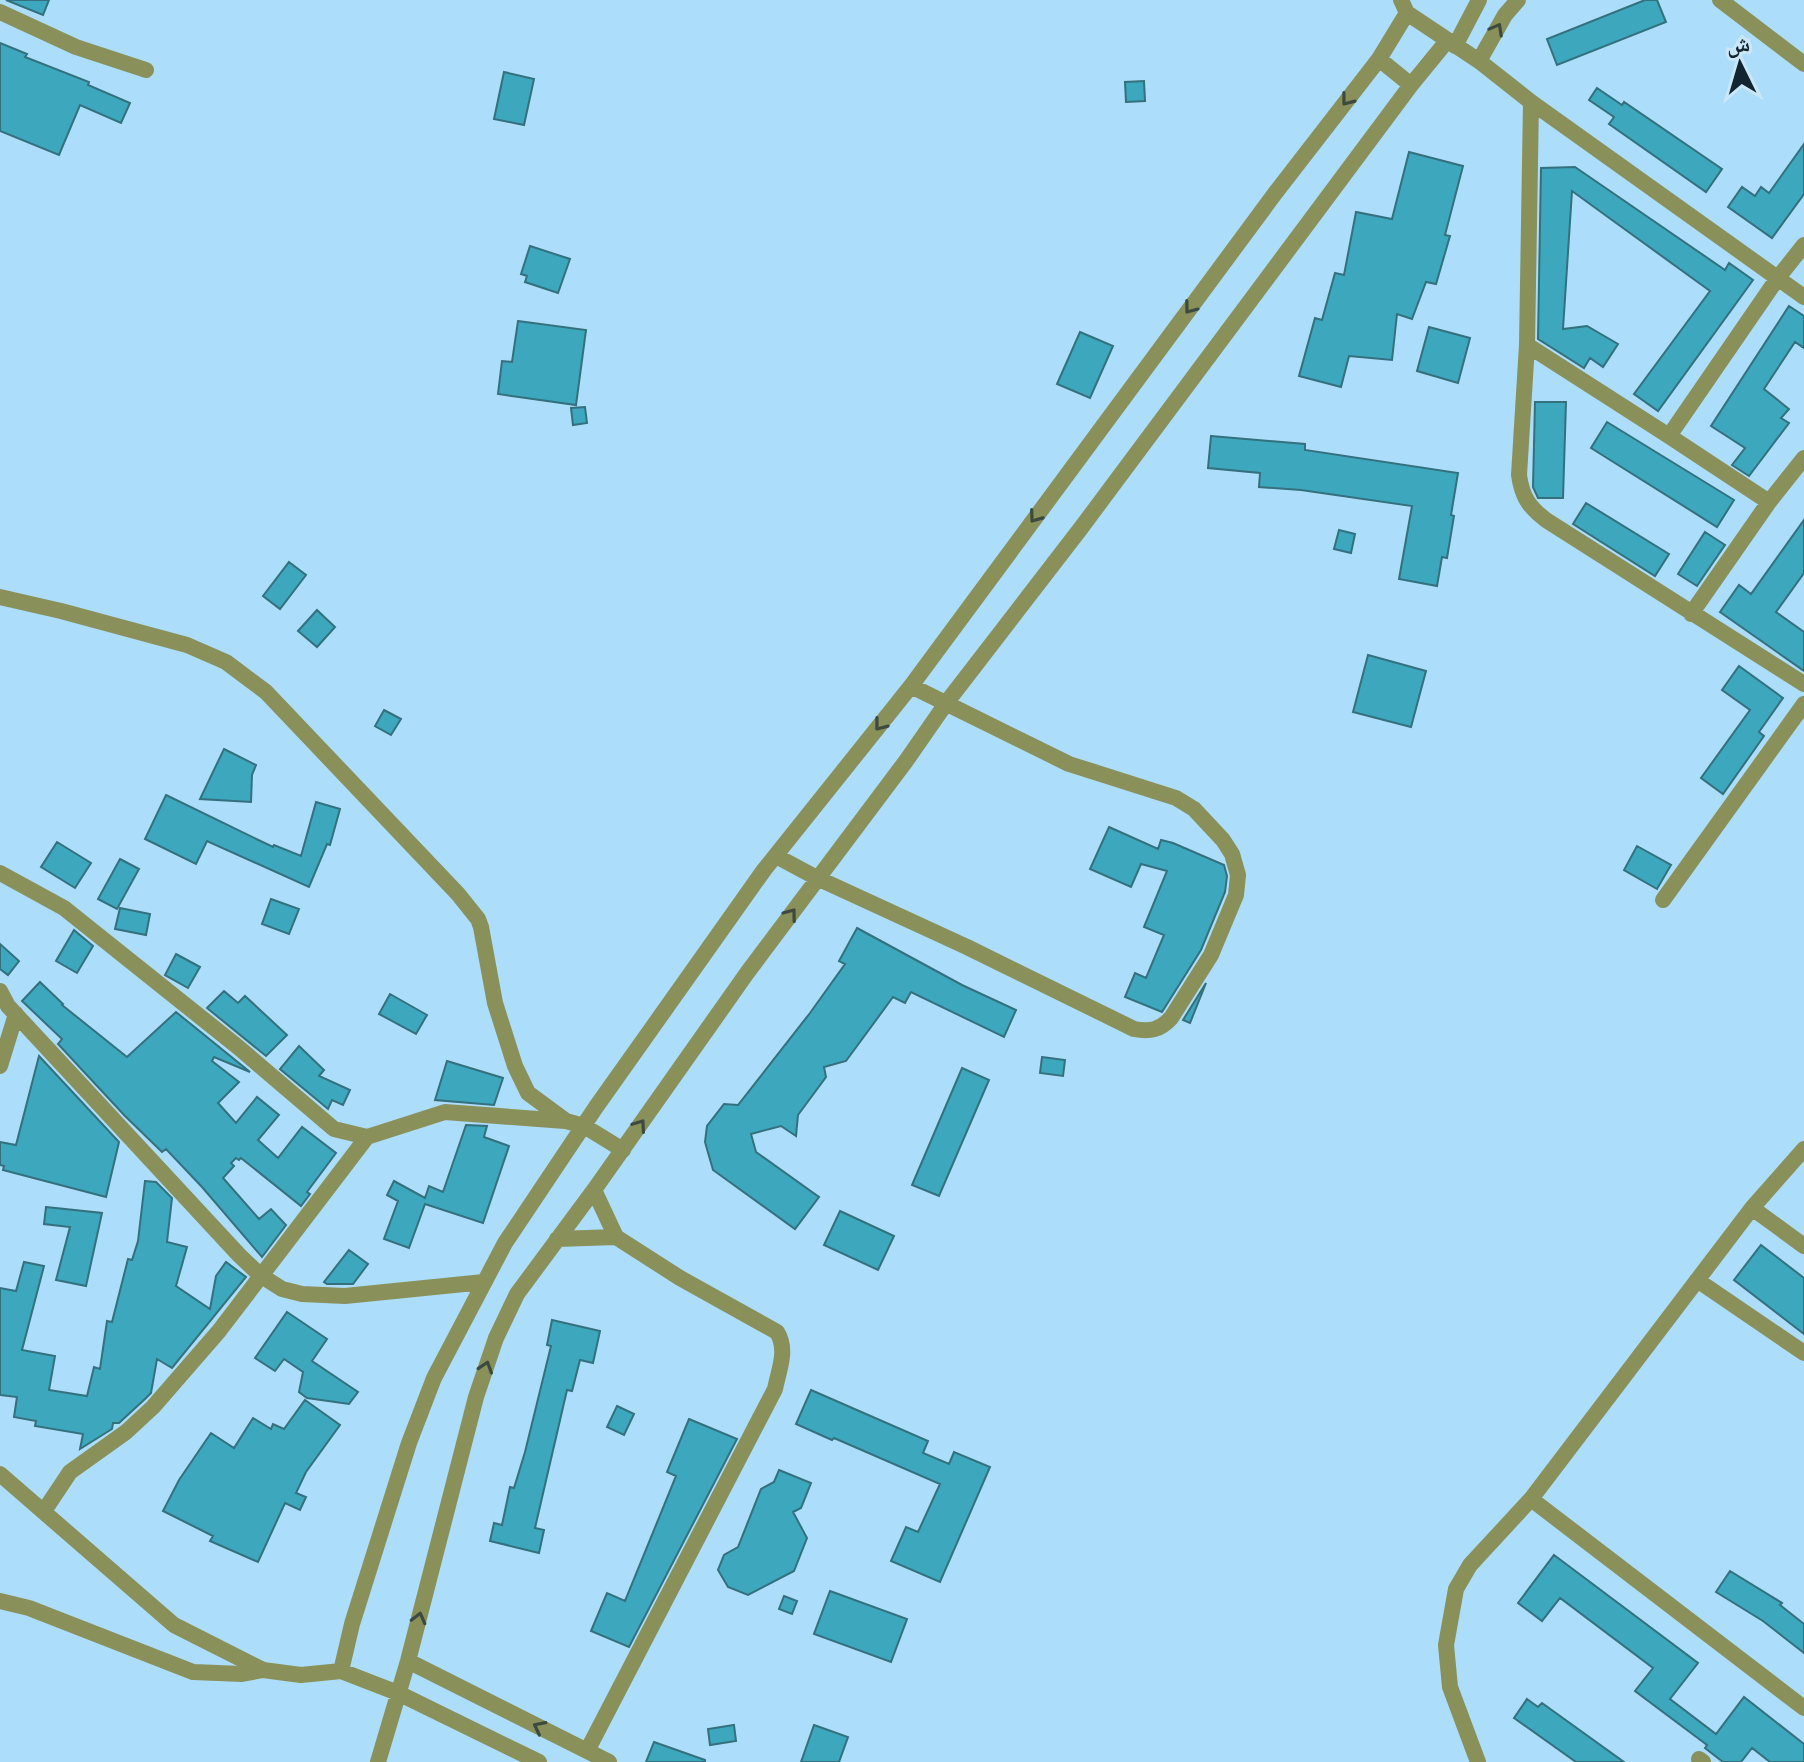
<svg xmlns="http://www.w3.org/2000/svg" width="1804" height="1762" font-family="'Libre Baskerville','Noto Naskh Arabic',serif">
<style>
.building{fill:#3ca7bd;stroke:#34707d;stroke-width:2}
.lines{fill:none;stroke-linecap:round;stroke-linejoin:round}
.street{stroke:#8a905a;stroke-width:16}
.oneway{stroke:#3c4a3f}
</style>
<rect width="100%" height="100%" fill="#acddfa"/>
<!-- building -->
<path class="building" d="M6 0H49L43 15Z
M1645 0H1657L1666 22 1557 65 1547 39Z
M0 43 27 54 25 57 89 82 88 85 130 103 121 123 80 105 59 155 0 131Z
M504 72 534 79 524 125 494 119Z
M1144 81 1145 101 1126 102 1125 82Z
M1597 88 1622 105 1624 102 1722 169 1706 192 1609 124 1614 117 1589 100Z
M1804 144V194L1772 238 1728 207 1742 187 1755 196 1761 187 1769 193Z
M1409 152 1463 166 1445 235 1450 236 1436 284 1426 282 1412 319 1397 314 1392 360 1349 356 1341 387 1299 376 1315 318 1322 320 1335 273 1344 275 1356 212 1392 219Z
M1575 167 1725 270 1729 263 1753 280 1658 411 1634 394 1710 291 1572 191 1563 329 1587 326 1618 344 1603 367 1590 358 1584 368 1538 339 1541 168Z
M530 246 570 259 558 293 525 282 527 276 521 274Z
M1789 306 1804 316V348L1795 342 1764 389 1789 409 1781 418 1789 423 1749 476 1732 465 1745 448 1711 426Z
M518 321 586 330 576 405 498 394 502 361 512 362Z
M1429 327 1470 338 1458 383 1417 371Z
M1080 332 1113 346 1090 398 1057 384Z
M1535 402H1566L1563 498H1538L1533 487Z
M585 407 587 423 573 425 571 408Z
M1607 422 1734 500 1717 527 1591 448Z
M1211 436 1305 444V450L1458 473 1451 515 1454 516 1447 558 1442 557 1437 586 1399 579 1412 506 1301 490 1259 487 1260 473 1208 468Z
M1586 503 1669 554 1655 576 1573 524Z
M1804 520V573L1776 612 1804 632V671L1720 612 1739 585 1751 594Z
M1339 530 1355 534 1351 553 1334 549Z
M1705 532 1725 545 1697 586 1678 574Z
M289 562 306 575 280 609 263 596Z
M317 610 335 627 317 647 298 631Z
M1368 655 1426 671 1411 727 1353 712Z
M1739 666 1783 698 1759 732 1764 736 1723 794 1701 778 1750 710 1722 690Z
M384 710 401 719 391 735 375 726Z
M224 749 256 765 252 775 251 802 200 799Z
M166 795 273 847 274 845 301 856 316 802 340 809 330 845 327 844 309 887 207 841 196 864 145 839Z
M1109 827 1158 849 1161 840 1173 843 1224 865 1227 876 1225 892 1201 950 1162 1012 1125 997 1135 973 1146 978 1164 935 1144 927 1167 871 1141 864 1131 887 1090 869Z
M57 842 91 863 75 888 41 867Z
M1637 846 1671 865 1657 889 1624 870Z
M120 859 139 869 117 909 98 899Z
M271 899 299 909 289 934 262 924Z
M120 908 150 914 146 935 115 929Z
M857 928 962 985 1016 1010 1004 1037 911 992 905 1003 893 997 846 1061 824 1067 826 1077 798 1115 796 1136 781 1126 751 1134 756 1152 819 1197 795 1229 713 1170 705 1142 707 1126 724 1104 738 1105 810 1013 845 964 839 961Z
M74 930 93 946 77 973 56 961Z
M0 944 19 961 8 975 0 969Z
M176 954 200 967 188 988 165 975Z
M40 982 63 1004 62 1005 127 1057 176 1012 250 1072 214 1057 212 1061 239 1082 218 1103 236 1123 257 1097 279 1115 258 1140 278 1158 302 1127 336 1153 307 1192 310 1194 301 1206 241 1158 239 1160 236 1158 231 1163 234 1166 223 1178 259 1219 271 1209 286 1225 262 1257 202 1187 166 1149 162 1152 125 1116 58 1044 62 1039 22 1001Z
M1206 983 1190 1023 1183 1020Z
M224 991 238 1003 245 996 287 1035 266 1056 207 1008Z
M390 994 427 1015 416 1034 379 1014Z
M299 1046 324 1070 319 1076 350 1090 343 1105 332 1100 328 1109 280 1069Z
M39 1056 119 1142 106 1197 3 1170 4 1166 0 1165V1142L16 1145Z
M1042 1057 1065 1060 1063 1076 1040 1073Z
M447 1061 503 1078 494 1105 435 1100Z
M962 1068 989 1080 939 1196 912 1185Z
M466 1125 487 1126 484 1137 509 1146 483 1223 425 1204 409 1248 384 1239 398 1201 387 1195 394 1181 425 1198 429 1186 443 1192Z
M145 1181 156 1182 172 1198 167 1242 187 1247 176 1286 210 1309 216 1276 226 1262 246 1277 172 1368 157 1359 151 1393 145 1399 119 1423H113L112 1429 80 1449 83 1434 35 1426 36 1421 14 1417 17 1397 0 1395V1288L16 1291 24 1262 44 1266 22 1350 55 1356 49 1390 87 1396 94 1367 100 1369 107 1321 112 1322 128 1259 132 1260 138 1241Z
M46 1207 102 1213 86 1286 56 1280 70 1227 44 1224Z
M840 1211 894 1236 878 1270 824 1245Z
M1761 1245 1804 1278V1334L1734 1280Z
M349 1250 368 1264 353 1284H327L324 1282Z
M287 1312 327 1339 312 1361 358 1392 349 1404 307 1398 299 1392 303 1372 284 1359 275 1371 255 1358Z
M552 1320 600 1331 593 1363 580 1360 572 1391 567 1390 535 1528 544 1530 539 1553 490 1541 494 1523 502 1525 510 1487 514 1488 525 1452 551 1346 547 1345Z
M811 1390 928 1441 923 1453 949 1464 954 1452 990 1467 940 1582 891 1561 906 1527 918 1532 940 1484 834 1438 832 1440 796 1424Z
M305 1400 340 1425 306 1472 296 1493 306 1497 300 1510 285 1503 258 1562 210 1541 213 1536 163 1511 179 1480 211 1433 234 1448 253 1418 271 1429 273 1424 284 1429Z
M617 1406 634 1414 624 1435 607 1427Z
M689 1419 737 1439 629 1647 591 1631 607 1593 625 1601 676 1476 667 1472Z
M779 1470 811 1483 801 1508 793 1512 807 1538 794 1571 748 1595 728 1587 718 1570 724 1555 738 1547 761 1489 774 1482Z
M1554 1555 1698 1663 1670 1699 1716 1734 1744 1697 1804 1744V1762H1770L1752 1748 1741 1762H1723L1705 1748 1707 1745 1635 1691 1653 1668 1560 1598 1542 1621 1518 1603Z
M1730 1571 1782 1603 1780 1605 1804 1624V1653L1763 1621 1716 1592Z
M830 1591 907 1619 891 1662 814 1634Z
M784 1596 797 1601 792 1614 779 1609Z
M1527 1699 1538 1707 1542 1703 1624 1762H1576L1514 1718Z
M734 1725 736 1741 710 1745 708 1729Z
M814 1725 848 1737 839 1762H801Z
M654 1742 705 1760V1762H646Z"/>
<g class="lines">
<!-- street -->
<path class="street" d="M1401 0 1407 13 1479 61 1531 102 1804 297
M1720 0 1804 64
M0 12 76 47 146 70
M1455 46 1479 0
M1379 59 1411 85
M1479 61 1505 15 1518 0
M1531 102 1527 345 1519 475C1522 497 1529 507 1546 520L1804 684
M1527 345 1669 436 1777 279 1804 245
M1669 436 1769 502
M0 597 61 611 187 645 226 662 266 692 458 894 478 919 481 927 495 1003 515 1066 528 1093 566 1121 584 1126 623 1150
M1691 614 1769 502 1804 458
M776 856 817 878 967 947 1134 1029C1150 1032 1160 1030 1171 1018L1211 955 1236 895 1238 875 1232 854 1223 840 1194 809 1176 798 1069 764 911 686
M0 873 64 908 238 1047 334 1129 367 1137 445 1112 565 1121
M1663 900 1804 704
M0 991 8 1006 239 1255 260 1275 282 1289 302 1294 345 1296 484 1282
M0 1066 16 1014
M1752 1208 1804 1246
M557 1239 616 1237
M1697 1280 1804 1353
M0 1474 174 1625 263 1670 301 1675 341 1671
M1531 1499 1804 1708
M44 1511 70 1472 126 1432 153 1407 219 1331 367 1137
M0 1601 29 1608 193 1672 242 1674 263 1670
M408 1661 609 1762
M587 1751 775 1389C779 1369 788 1350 777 1332L680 1278 616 1237 594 1190
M1699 1759 1703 1762
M378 1762 408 1661 476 1397 496 1338 517 1294 594 1190 747 973 906 761 947 702 1081 528 1411 85 1447 41
M539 1762 398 1693 341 1671 352 1624 409 1443 434 1378 505 1243 596 1107 764 870 911 686 1276 192 1379 59 1407 13
M1478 1762 1450 1687 1446 1645 1456 1589 1470 1565 1531 1499 1752 1208 1804 1149"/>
</g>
<!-- one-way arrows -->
<defs><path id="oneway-chevron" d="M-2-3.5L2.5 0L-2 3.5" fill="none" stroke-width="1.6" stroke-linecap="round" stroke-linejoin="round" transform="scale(2)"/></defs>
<g class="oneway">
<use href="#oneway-chevron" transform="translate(1497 29) rotate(-61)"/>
<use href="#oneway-chevron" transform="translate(1347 100) rotate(128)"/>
<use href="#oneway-chevron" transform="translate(1190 308) rotate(127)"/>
<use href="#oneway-chevron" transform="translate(1035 517) rotate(126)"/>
<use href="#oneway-chevron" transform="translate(880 725) rotate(128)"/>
<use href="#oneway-chevron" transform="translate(791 914) rotate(-53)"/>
<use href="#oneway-chevron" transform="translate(640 1125) rotate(-55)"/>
<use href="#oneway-chevron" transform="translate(486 1367) rotate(-72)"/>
<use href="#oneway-chevron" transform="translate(419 1618) rotate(-76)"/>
<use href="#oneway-chevron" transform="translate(539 1727) rotate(-153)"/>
</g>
<!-- north arrow -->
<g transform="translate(1740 64) rotate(355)" stroke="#cae7f9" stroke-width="6" paint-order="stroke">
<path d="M0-6L14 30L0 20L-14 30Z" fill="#122530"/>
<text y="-12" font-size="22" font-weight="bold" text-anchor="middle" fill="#122530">ش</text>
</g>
</svg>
